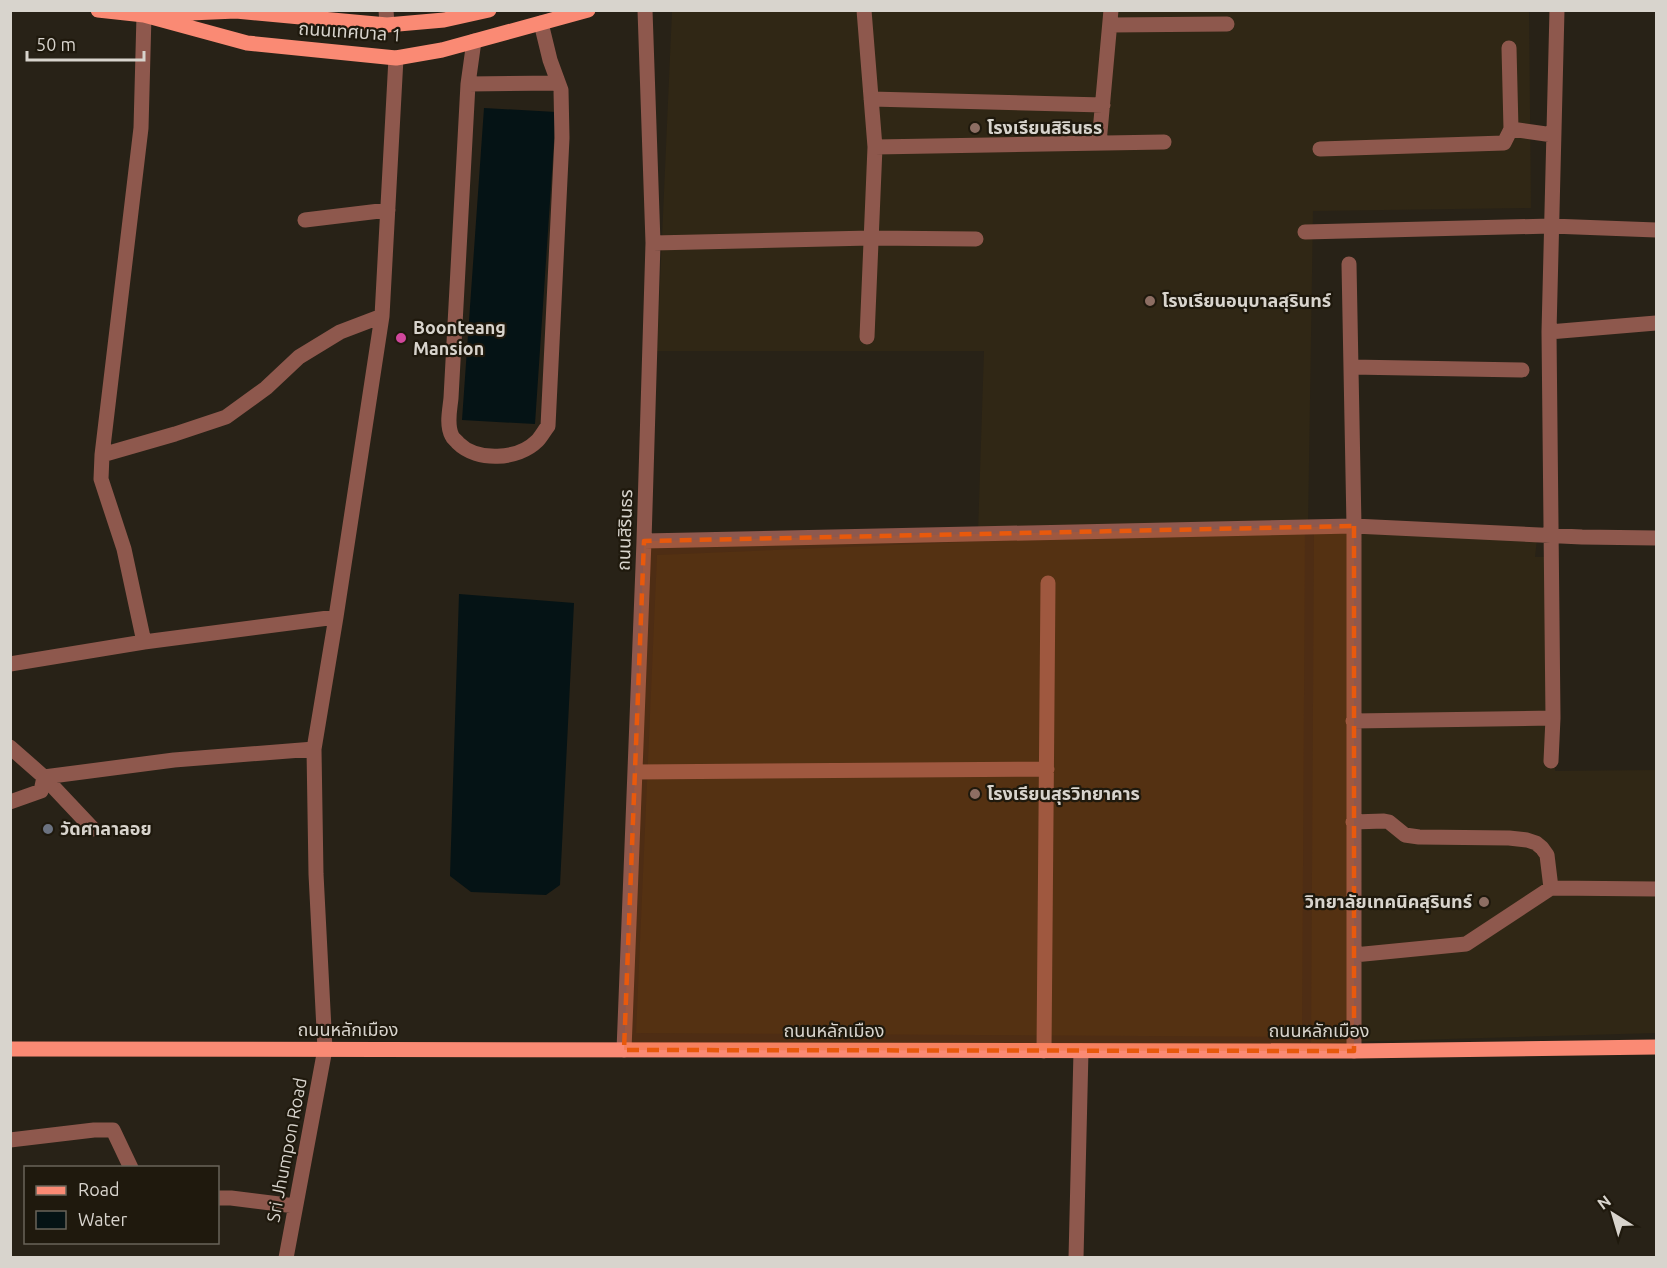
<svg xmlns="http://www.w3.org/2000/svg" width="1667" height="1268" font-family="Ubuntu,'Noto Sans Thai',sans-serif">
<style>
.built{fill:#302715}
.water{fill:#051315}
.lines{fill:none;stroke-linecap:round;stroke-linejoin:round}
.minor{stroke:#8e584d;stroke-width:15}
.major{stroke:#fa8a74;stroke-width:15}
.marked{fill:#e8590c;fill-opacity:0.2;stroke:#e8590c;stroke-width:4.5;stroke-dasharray:12 8;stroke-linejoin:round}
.education-dot{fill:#8d6e63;stroke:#1f190d;stroke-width:2}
.hotel-dot{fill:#d1479c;stroke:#1f190d;stroke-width:2}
.worship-dot{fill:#6b7280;stroke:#1f190d;stroke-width:2}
.labels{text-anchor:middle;stroke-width:4.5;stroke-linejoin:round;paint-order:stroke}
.street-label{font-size:18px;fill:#d8d4cd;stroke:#1f190d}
.poi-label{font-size:18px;font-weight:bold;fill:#d8d4cd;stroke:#1f190d;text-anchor:start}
</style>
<rect width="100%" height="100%" fill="#282217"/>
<!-- built -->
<path class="built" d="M672 11H1529L1531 208 1313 211 1308 527 1305 528 1302 1037 636 1033 657 555 1295 528 978 533 984 351H657Z
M1538 531 1535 557H1556L1555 771 1656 770V1033L1311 1043 1314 534Z"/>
<!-- water -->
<path class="water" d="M484 108 556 112 535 424 462 420Z
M459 594 574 603 560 885 546 895 471 892 450 876Z"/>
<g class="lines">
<!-- minor -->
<path class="minor" d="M386 10 387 25
M864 10 875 147 867 337
M144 15 141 128 102 455 101 479 124 549 144 642
M1110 25 1227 24
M474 41 468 84 451 398C450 409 446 425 452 436 453 439 456 440 458 443 477 462 518 460 537 441 541 437 544 431 548 426L562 138 561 90 550 60 541 23
M1509 48 1511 129
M468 84 558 83
M871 99 1103 105
M1099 143 1111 10
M875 147 1164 142
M1320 149 1504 143 1511 129 1553 135
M305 220 388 210
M1305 232 1551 226 1656 230
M653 243 871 238 976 239
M1349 264 1354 526V1051
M1549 332 1656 323
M1351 367 1522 370
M102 455 175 434 226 417 266 388 299 357 340 332 382 316
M644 541 1354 526 1582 537 1656 538
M10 664 144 642 336 617
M1353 721 1553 718
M10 747 44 777 93 829
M1551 761 1553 718 1549 332 1557 10
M635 772 1047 769
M10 802 41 791 44 777 174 760 314 749
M1353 822 1384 821 1389 822 1405 835 1419 837 1509 838 1527 840 1536 843 1542 848 1547 855 1551 888
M1354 955 1466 944 1551 888 1656 889
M624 1050 644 541 653 243 645 10
M1044 1051 1048 583
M10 1140 94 1130H113L131 1168
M218 1198H231L295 1206
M286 1258 325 1049 316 874 314 749 336 617 382 316 396 58
M1076 1258 1081 1051"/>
<!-- major -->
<path class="major" d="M98 10 144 15 236 11 387 25 444 20 489 10
M144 15 247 43 396 58 442 50 588 10
M10 1049 1354 1051 1656 1047"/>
</g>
<!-- marked area -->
<path class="marked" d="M1354 526V1051L624 1050 644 541Z"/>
<!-- markers -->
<g class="education-dot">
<circle cx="975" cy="128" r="6"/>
<circle cx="1150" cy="301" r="6"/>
<circle cx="975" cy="794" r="6"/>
<circle cx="1484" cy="902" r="6"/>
</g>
<circle class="hotel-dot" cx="401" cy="338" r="6"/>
<circle class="worship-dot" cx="48" cy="829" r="6"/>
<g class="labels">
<!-- street labels -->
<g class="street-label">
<text transform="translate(350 32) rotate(4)" y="6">ถนนเทศบาล 1</text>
<text transform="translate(625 530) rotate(-88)" y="6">ถนนสิรินธร</text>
<text x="348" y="1036">ถนนหลักเมือง</text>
<text x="834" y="1037">ถนนหลักเมือง</text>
<text x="1319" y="1037">ถนนหลักเมือง</text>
<text transform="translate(287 1150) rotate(-79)" y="6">Sri Jhumpon Road</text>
</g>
<!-- poi labels -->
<g class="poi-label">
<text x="987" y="134">โรงเรียนสิรินธร</text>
<text x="1162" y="307">โรงเรียนอนุบาลสุรินทร์</text>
<text x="413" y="334">Boonteang<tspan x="413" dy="21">Mansion</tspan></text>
<text x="987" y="800">โรงเรียนสุรวิทยาคาร</text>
<text x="60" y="835">วัดศาลาลอย</text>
<text x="1472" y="908" text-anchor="end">วิทยาลัยเทคนิคสุรินทร์</text>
</g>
</g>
<!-- border -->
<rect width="1667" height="1268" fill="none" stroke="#d8d4cd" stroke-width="24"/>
<!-- legend -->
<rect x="24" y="1166" width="195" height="78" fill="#1f190d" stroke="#69645a" stroke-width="1.5"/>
<rect x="36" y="1186" width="30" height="9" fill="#fa8a74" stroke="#69645a" stroke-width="1.5"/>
<text x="78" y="1196" font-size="18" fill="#d8d4cd">Road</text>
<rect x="36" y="1211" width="30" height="18" fill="#051315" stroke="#69645a" stroke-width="1.5"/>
<text x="78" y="1226" font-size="18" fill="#d8d4cd">Water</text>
<!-- north arrow -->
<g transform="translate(1613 1214) rotate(323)" stroke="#1f190d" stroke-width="4.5" paint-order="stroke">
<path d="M0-4.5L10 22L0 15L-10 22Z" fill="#d8d4cd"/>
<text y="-9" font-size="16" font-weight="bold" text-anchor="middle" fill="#d8d4cd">N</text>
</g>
<!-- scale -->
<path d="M27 51v9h117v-9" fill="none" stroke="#d8d4cd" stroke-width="3"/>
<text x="36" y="51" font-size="18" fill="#d8d4cd" stroke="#1f190d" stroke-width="4.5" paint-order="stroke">50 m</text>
</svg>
